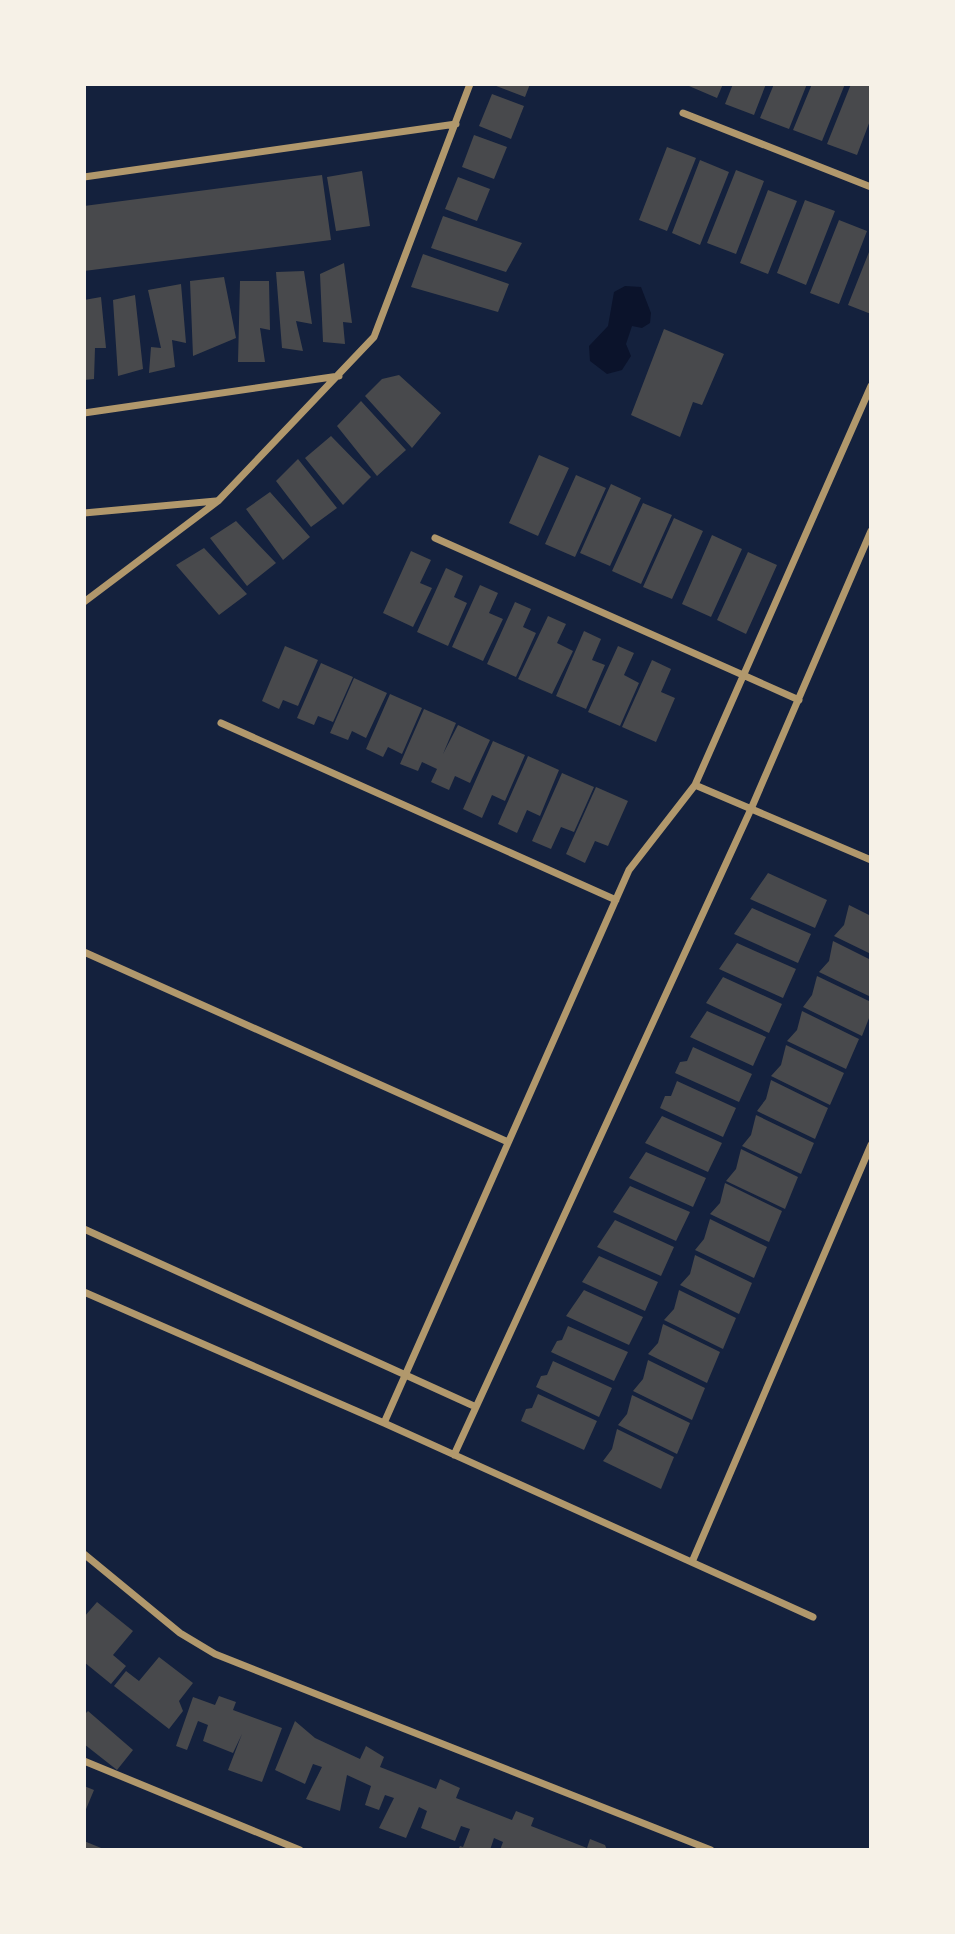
<svg xmlns="http://www.w3.org/2000/svg" width="955" height="1934" font-family="'Work Sans',sans-serif">
<style>
.water{fill:#0b132b}
.building{fill:#48494c}
.lines{fill:none;stroke-linecap:round;stroke-linejoin:round}
.minor{stroke:#b1986c;stroke-width:7}
</style>
<rect width="100%" height="100%" fill="#14213d"/>
<!-- water -->
<path class="water" d="M625 286 641 287 651 313 650 323 642 328 632 326 626 344 631 356 622 370 607 374 590 361 589 346 608 326 614 292Z"/>
<!-- building -->
<path class="building" d="M491 84H530L525 97Z
M690 84H723L717 98 689 86Z
M733 84H766L754 115 725 104Z
M774 84H807L789 129 760 118Z
M812 84H845L822 141 793 130Z
M851 84H871V118L857 155 827 144Z
M492 94 524 106 511 139 479 126Z
M474 135 507 147 494 179 462 167Z
M667 147 696 158 667 231 639 220Z
M700 160 729 172 700 245 672 233Z
M736 170 764 181 736 254 707 243Z
M362 171 370 226 336 231 327 177Z
M322 175 331 240 84 271V206Z
M458 177 490 189 477 221 445 209Z
M768 190 797 201 768 274 740 263Z
M805 200 835 211 806 285 777 273Z
M443 216 522 243 506 272 431 248Z
M839 220 867 231 839 304 810 293Z
M871 247V314L848 305Z
M423 254 509 284 498 312 411 287Z
M344 263 352 323 343 322 345 344 323 342 320 274Z
M304 271 312 324 296 321 303 351 282 348 276 272Z
M224 277 236 338 193 356 190 281Z
M240 281H269L270 330 260 328 265 362H238Z
M181 284 186 343 172 340 175 367 149 373 151 347 161 348 148 290Z
M135 295 143 369 118 376 113 300Z
M101 297 106 348H95L94 379 84 380V300Z
M664 329 724 354 702 405 693 402 680 437 631 415Z
M399 375 441 413 412 448 365 396 382 379Z
M361 401 406 450 377 476 337 426Z
M331 436 371 477 343 505 305 458Z
M539 455 569 468 538 536 509 523Z
M298 459 337 508 311 527 276 481Z
M576 475 606 488 575 557 545 544Z
M611 484 641 498 610 566 580 553Z
M270 492 310 537 283 560 246 509Z
M643 503 672 515 641 584 612 571Z
M674 518 703 531 672 599 643 587Z
M236 521 276 563 247 586 210 538Z
M712 535 742 549 711 617 682 604Z
M204 548 247 594 219 615 176 565Z
M411 551 431 560 420 583 432 588 413 627 383 613Z
M748 552 777 565 746 634 717 620Z
M446 568 463 576 454 597 467 603 448 646 417 632Z
M480 585 498 593 489 613 503 619 483 661 452 647Z
M515 602 531 609 523 627 536 633 516 677 487 664Z
M548 616 566 624 557 643 573 651 552 694 518 679Z
M584 631 601 639 592 660 605 665 586 709 556 696Z
M285 646 318 660 298 706 283 700 279 709 262 701Z
M618 646 634 653 624 675 639 683 620 726 588 712Z
M652 660 671 669 661 692 675 698 656 742 622 727Z
M321 663 353 677 333 722 318 716 314 725 297 718Z
M354 678 387 693 366 738 352 731 348 740 330 733Z
M390 694 422 708 402 754 388 747 383 757 366 749Z
M424 709 456 723 443 754 458 725 490 740 470 783 455 776 449 790 431 782 437 769 422 762 418 771 400 764Z
M493 741 525 755 505 801 492 795 482 818 463 809Z
M528 756 559 770 540 816 527 810 517 833 498 824Z
M562 773 594 787 574 832 561 827 551 849 532 841Z
M596 787 628 801 608 846 595 841 585 863 566 854Z
M768 873 827 900 815 928 750 899Z
M849 905 871 916V954L834 936 844 925Z
M752 908 811 934 798 963 734 934Z
M833 941 871 960V997L819 972 829 961Z
M737 943 796 969 783 998 719 969Z
M817 976 871 1002V1013L862 1036 803 1007 812 995Z
M723 977 782 1004 769 1033 706 1003Z
M707 1011 766 1037 753 1066 690 1037Z
M802 1011 859 1039 846 1069 787 1041 797 1030Z
M786 1045 844 1073 830 1105 771 1076 781 1065Z
M693 1047 752 1074 739 1102 675 1073 680 1062 687 1061Z
M771 1080 828 1108 815 1139 757 1111 766 1099Z
M677 1081 736 1108 723 1137 660 1108 665 1096H671Z
M756 1115 814 1143 801 1174 742 1146 751 1135Z
M662 1116 722 1143 708 1172 645 1143Z
M741 1149 798 1177 785 1209 726 1181 736 1169Z
M646 1152 706 1178 693 1207 629 1178Z
M725 1183 782 1211 769 1242 710 1214 720 1203Z
M630 1186 690 1212 676 1241 613 1212Z
M710 1219 767 1247 754 1278 695 1250 704 1239Z
M615 1220 674 1247 661 1276 597 1247Z
M695 1255 752 1283 739 1314 680 1285 690 1274Z
M599 1256 658 1282 645 1311 582 1282Z
M584 1290 643 1317 629 1345 566 1316Z
M679 1290 736 1318 723 1349 664 1320 674 1309Z
M663 1324 720 1352 707 1383 648 1354 658 1343Z
M568 1326 628 1352 614 1381 551 1352 557 1341 562 1340Z
M648 1360 705 1388 692 1420 633 1391 643 1379Z
M553 1361 612 1388 599 1417 536 1387 541 1376 547 1375Z
M538 1394 597 1421 584 1450 521 1421 526 1409 532 1408Z
M632 1395 690 1423 677 1454 618 1425 627 1414Z
M617 1429 674 1457 661 1489 603 1461 612 1449Z
M97 1602 133 1631 113 1655 126 1666 111 1684 84 1662V1617Z
M159 1657 193 1683 179 1701 183 1711 169 1729 114 1686 126 1671 139 1681Z
M219 1696 236 1702 233 1710 282 1728 262 1782 228 1770 242 1734 233 1753 203 1741 208 1725 198 1721 187 1750 176 1746 193 1697 215 1705Z
M88 1711 133 1750 117 1770 84 1744V1715Z
M295 1721 315 1738 360 1759 366 1746 384 1757 380 1767 436 1789 440 1779 460 1788 456 1798 512 1820 516 1811 534 1818 531 1826 587 1848 590 1839 605 1845 607 1850H500L503 1842 494 1838 490 1850H458L460 1846 463 1847 470 1829 461 1826 455 1841 421 1828 427 1811 419 1807 406 1838 379 1828 394 1798 385 1795 379 1810 365 1805 371 1786 347 1775 340 1811 306 1799 322 1767 313 1764 305 1784 275 1770Z
M84 1786 94 1790 84 1814Z
M84 1841 106 1850H84Z"/>
<g class="lines">
<!-- minor -->
<path class="minor" d="M683 113 871 187
M84 177 456 124
M84 413 339 376
M84 513 216 501
M435 538 799 700
M84 602 218 501 374 337 470 84
M221 723 616 900
M695 785 871 860
M84 952 508 1142
M84 1229 476 1407
M84 1292 384 1423 813 1617
M384 1423 629 870 695 785 871 386
M454 1455 751 809 871 531
M84 1554 180 1633 215 1654 711 1850
M692 1562 871 1145
M84 1761 300 1850"/>
</g>
<!-- border -->
<rect width="955" height="1934" fill="none" stroke="#f6f1e7" stroke-width="172"/>
</svg>
